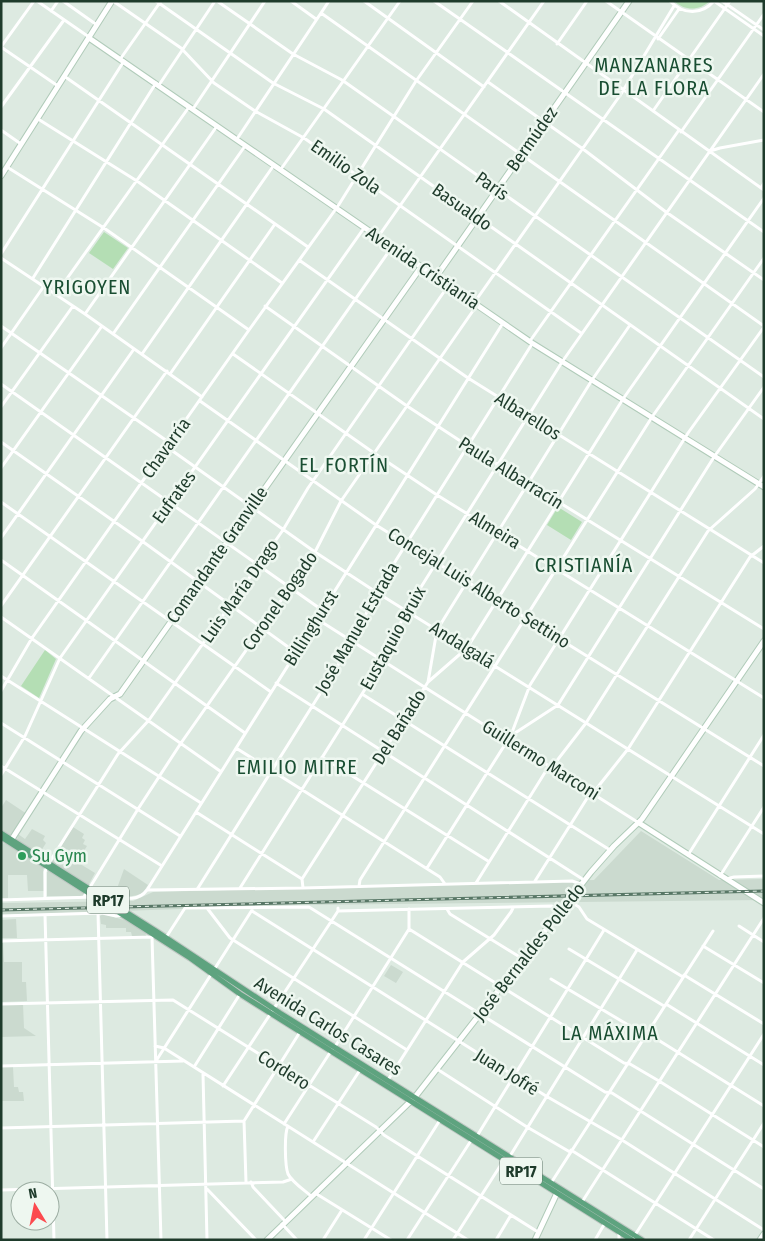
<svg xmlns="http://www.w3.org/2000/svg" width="765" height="1241" font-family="'Fira Sans Condensed',sans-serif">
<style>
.built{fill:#cbdacf}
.green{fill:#b4deb4}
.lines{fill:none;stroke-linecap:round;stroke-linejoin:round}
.secondary-casing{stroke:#b0cbb9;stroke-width:7}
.primary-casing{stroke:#c0c8c4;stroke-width:7}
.street{stroke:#fff;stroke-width:3}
.secondary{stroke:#fff;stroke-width:5}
.primary{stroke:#5ea37f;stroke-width:5}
.rail-casing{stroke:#587766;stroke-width:3}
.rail{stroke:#eef7f0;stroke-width:1;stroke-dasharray:4;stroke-linecap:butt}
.leisure-dot{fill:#2e9e5b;stroke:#eef7f0;stroke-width:2}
.labels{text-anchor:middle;stroke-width:5;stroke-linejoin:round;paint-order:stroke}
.shield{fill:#eef7f0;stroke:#5c7366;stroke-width:1}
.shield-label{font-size:16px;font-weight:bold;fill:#1e3b2b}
.street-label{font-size:18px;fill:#1e3b2b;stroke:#eef7f0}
.leisure-label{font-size:18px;fill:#27864d;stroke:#eef7f0;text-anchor:start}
.quarter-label{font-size:20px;letter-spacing:1px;fill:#194e32;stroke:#eef7f0}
</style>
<rect width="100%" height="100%" fill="#ddeae1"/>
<!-- built -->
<path class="built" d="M6 800 27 814 12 836H10L1 830V808Z
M73 827 84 834 82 838 85 840 83 844 87 846 77 862 95 873 89 884 86 885 53 863V860Z
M32 829 45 836 43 840 46 843 41 851 50 857 49 859H46L17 840 18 834 25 839Z
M641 831 719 880 764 879V900L300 905 1 915V903L133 901 153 892 594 880Z
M1 843 8 844 43 866 44 891H28L27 875H8V898H1Z
M124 869 148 885 142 894 128 897 115 894Z
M50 870 83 892V895L80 896H47V872Z
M103 914 131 922 145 931 146 936H132L131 932H126V928H106V925L101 924 100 916Z
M16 919 17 938H1V920Z
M1 943H3L4 962H22V982H26L27 1001 1 1002Z
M391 965 403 972 396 983 384 976Z
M23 1004 24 1028 36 1036 1 1037V1005Z
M1 1067H13L14 1087H18L19 1092H23L24 1101H1Z"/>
<!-- green -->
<path class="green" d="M674 1H710C699 11 685 11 674 1Z
M104 232 128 248 113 269 89 253Z
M558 507 582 522 571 540 547 525Z
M45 650 56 659 39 698 21 686Z"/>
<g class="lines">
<defs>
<path id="secondary" d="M89 38 532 343 764 487
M1 176 112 1
M436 277 629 1
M639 823 764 903
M12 839 81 731 110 699 120 694 421 267
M267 1240 415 1097 591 872 614 846 642 819 764 641
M535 1240 557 1193
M760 1240 764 1234"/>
<path id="primary" d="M1 833 156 931 280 1013 642 1240
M1 837 190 958 240 994 632 1240"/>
</defs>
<!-- secondary casing -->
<use href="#secondary" class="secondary-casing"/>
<!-- primary casing -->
<use href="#primary" class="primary-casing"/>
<!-- street -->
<path class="street" d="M37 1 89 37
M63 1 97 25
M113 1 181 48 214 83 255 111 304 138 581 333
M156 1 273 83 324 109 764 419
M217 1 293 54 342 80 764 377
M291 1 316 19
M364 1 484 87
M434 1 764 232
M499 1 764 190
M606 1 764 112
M670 1C683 15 702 15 714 1
M714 1 764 36
M722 1 764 30
M51 11 58 1
M321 13 764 326
M658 39 679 9
M557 44 587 1
M1 47 58 86
M1 47 34 1
M121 58 161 1
M64 76 308 247
M488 82 583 149 666 212 764 280
M159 85 215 1
M1 107 64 20
M193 109 265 1
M653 111 730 1
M38 119 137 181 282 283
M1 130 21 144
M681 132 764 14
M237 139 329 1
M710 151 720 148 764 140
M7 167 104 228 249 330
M281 169 400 1
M761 188 764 183
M378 237 544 1
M1 254 124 61
M1 258 85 314 202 397
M299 260 468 378 764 563
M33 278 156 83
M56 294 189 107
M474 303 621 94 674 6
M265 306 407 406 468 446 764 629
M85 314 217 126
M1 326 170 443
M113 334 245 146
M530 341 679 130
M1 348 44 286
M142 354 274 165
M233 354 374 453 437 495 764 698
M170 374 275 224
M1 384 322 610
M200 401 376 525 764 766
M1 407 73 306
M1 442 142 541 295 652
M167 447 315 552 376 592 764 834
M1 468 102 326
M1 502 271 692
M1 538 134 349
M1 560 245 733
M1 606 167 371
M1 617 220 771
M317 619 639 823
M1 676 201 803
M89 678 392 247
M428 682 467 648 623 399 764 198
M276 683 584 880
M1 691 32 638 249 330 338 206 416 81 473 1
M362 694 610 850
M1 723 180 836
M512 735 558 705 714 457 764 387
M236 748 440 877 445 884
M322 757 488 861
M1 766 162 866
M552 767 586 723 708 531 755 489 764 476
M1 775 25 736 60 658 364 228
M593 793 628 749 750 557 764 546
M196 812 302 879
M688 855 764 735
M427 868 511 735 530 685 688 433 764 327
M720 876 764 807
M726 879 734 877 764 876
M535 881 591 792
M476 883 549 766
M359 886 360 880 652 417 764 258
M198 888 355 638 376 592 532 344
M240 888 384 659 406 611 562 362 764 74
M303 888 302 879 428 682 437 630 592 380 630 325
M147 890 303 888 572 881 581 884
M99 894C115 894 135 906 147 890L503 323
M84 897 138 809 181 743 315 552 341 501 477 305
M45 898V872L47 866 118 754 149 720 283 530 308 488 448 286
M1 900 93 897
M569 901 579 907 587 919 683 977
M207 908 230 938 407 1050
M447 909 450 914 523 959
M252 911 546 1096 622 1140 764 1230
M338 911 552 906 561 910
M98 913 107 1240
M45 915 54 1240
M1 916 102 913 116 916 122 915
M739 926 764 942
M409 929 624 1063 630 1064 659 1081 764 1147
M154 933 152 937 161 1240
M165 939 185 908 309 907 605 1092 612 1093 764 1189
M1 941 152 937
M703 946 764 983
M569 949 664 1006
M684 975 764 1024
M551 979 645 1035
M1 1004 173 1000 376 1127 384 1135 538 1232
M666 1004 764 1065
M647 1033 764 1106
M155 1046 164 1048 468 1240
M156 1061 252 910
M1 1066 183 1061
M194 1067 240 994
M437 1069 527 1127 570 1152
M203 1074 207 1240
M388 1080 463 962 494 935 511 912 513 908
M223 1086 338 911V908
M284 1124 331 1051 336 1045 409 929V909
M288 1126C284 1134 285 1166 288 1174 292 1182 304 1190 311 1196
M1 1128 244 1121
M477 1136 604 930
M313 1142 360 1070
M571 1150 714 1240
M246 1182 244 1121 300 1032
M251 1182 253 1187 285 1221
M551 1183 713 931
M207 1189 256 1240
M1 1190 283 1182 292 1179
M315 1193 391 1240
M582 1202 764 918
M282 1224 297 1240
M323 1240 342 1210
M364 1240 440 1120
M407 1240 472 1139
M453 1240 502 1163 510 1156 637 950
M496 1240 511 1215
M595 1240 605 1223
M619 1240V1232
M634 1240 635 1235 764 1034
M689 1240 764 1123"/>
<!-- secondary -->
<use href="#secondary" class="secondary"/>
<!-- primary -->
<use href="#primary" class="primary"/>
<defs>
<path id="rail" d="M1 910 764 891"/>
</defs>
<!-- rail casing -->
<use href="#rail" class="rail-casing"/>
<!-- rail -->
<use href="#rail" class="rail"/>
</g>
<!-- markers -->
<circle class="leisure-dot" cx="22" cy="856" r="5"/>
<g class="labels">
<!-- shield labels -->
<g class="shield">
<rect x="87" y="886.5" width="42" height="27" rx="4"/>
<rect x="500" y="1157.5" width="42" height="27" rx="4"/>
</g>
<g class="shield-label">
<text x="108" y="906">RP17</text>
<text x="521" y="1177">RP17</text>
</g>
<!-- street labels -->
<g class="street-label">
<text transform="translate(532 139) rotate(-55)" y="6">Bermúdez</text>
<text transform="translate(346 167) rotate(35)" y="6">Emilio Zola</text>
<text transform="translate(492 186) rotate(35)" y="6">París</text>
<text transform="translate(462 207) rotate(35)" y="6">Basualdo</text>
<text transform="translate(423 268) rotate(34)" y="6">Avenida Cristianía</text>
<text transform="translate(528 416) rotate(32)" y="6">Albarellos</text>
<text transform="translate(166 448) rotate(-54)" y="6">Chavarría</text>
<text transform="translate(511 473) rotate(32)" y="6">Paula Albarracín</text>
<text transform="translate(174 497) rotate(-54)" y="6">Eufrates</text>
<text transform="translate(495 530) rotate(31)" y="6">Almeira</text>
<text transform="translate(217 555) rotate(-55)" y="6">Comandante Granville</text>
<text transform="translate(479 588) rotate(32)" y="6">Concejal Luis Alberto Settino</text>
<text transform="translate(240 591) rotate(-55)" y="6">Luis María Drago</text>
<text transform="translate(280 601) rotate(-55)" y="6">Coronel Bogado</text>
<text transform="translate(311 628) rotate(-58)" y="6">Billinghurst</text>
<text transform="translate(357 628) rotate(-60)" y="6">José Manuel Estrada</text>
<text transform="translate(393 638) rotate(-61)" y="6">Eustaquio Bruix</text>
<text transform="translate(462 645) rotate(32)" y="6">Andalgalá</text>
<text transform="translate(399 727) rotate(-58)" y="6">Del Bañado</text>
<text transform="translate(541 760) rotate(32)" y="6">Guillermo Marconi</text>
<text transform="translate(529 952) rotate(-52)" y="6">José Bernaldes Polledo</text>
<text transform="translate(328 1026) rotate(32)" y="6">Avenida Carlos Casares</text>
<text transform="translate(284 1070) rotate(32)" y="6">Cordero</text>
<text transform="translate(507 1072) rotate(32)" y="6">Juan Jofré</text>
</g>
<!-- leisure labels -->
<g class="leisure-label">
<text x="32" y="862">Su Gym</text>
</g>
<!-- quarter labels -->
<g class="quarter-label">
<text x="654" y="72">MANZANARES<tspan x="654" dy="23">DE LA FLORA</tspan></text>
<text x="87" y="294">YRIGOYEN</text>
<text x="344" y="472">EL FORTÍN</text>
<text x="584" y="572">CRISTIANÍA</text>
<text x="297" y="774">EMILIO MITRE</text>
<text x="610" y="1040">LA MÁXIMA</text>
</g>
</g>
<!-- border -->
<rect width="765" height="1241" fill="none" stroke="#1e3b2b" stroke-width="5"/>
<!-- north arrow -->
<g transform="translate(35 1206) rotate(350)"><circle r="24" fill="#eef7f0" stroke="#9baca1"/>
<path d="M0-4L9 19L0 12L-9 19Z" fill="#fc4a4f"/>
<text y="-8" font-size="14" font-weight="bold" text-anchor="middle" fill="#1e3b2b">N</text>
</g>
</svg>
